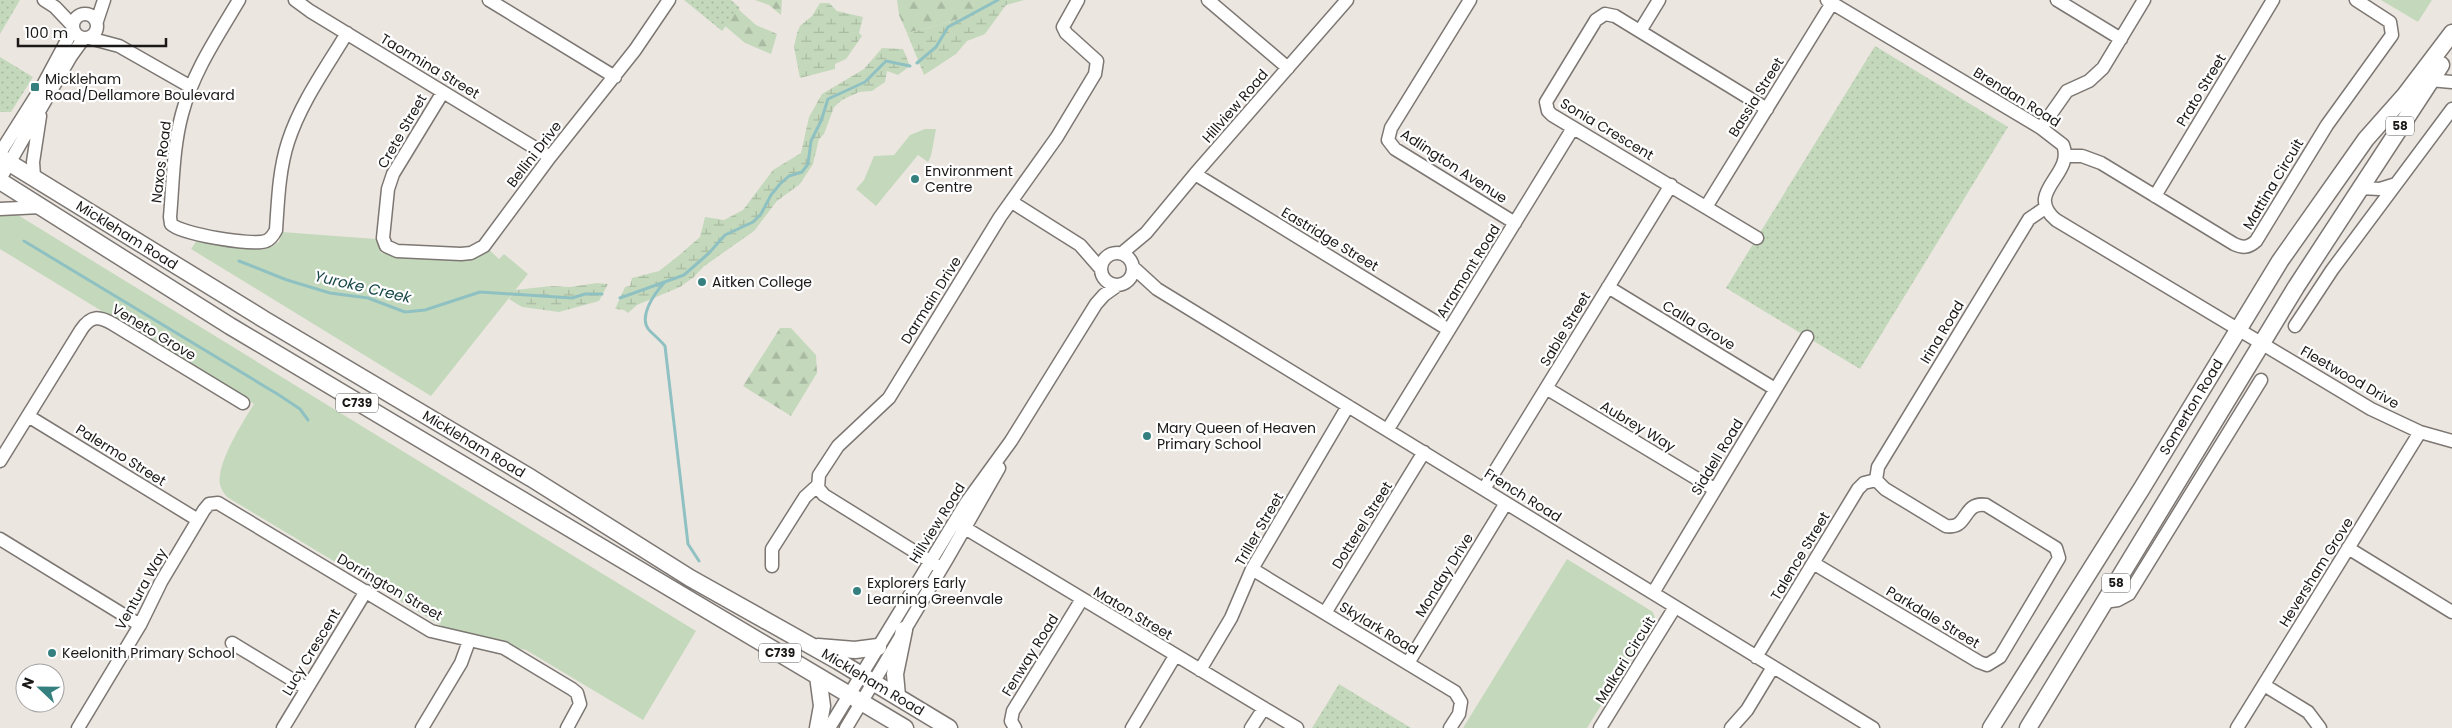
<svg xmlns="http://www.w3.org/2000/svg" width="2452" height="728" font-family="Poppins,sans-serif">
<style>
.grass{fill:url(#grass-dots)}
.forest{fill:url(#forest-firs)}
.wetland{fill:url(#wetland-marsh)}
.green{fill:#c4d9bc}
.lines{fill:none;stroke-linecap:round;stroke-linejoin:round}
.stream{stroke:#90c1c2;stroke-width:3}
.minor-casing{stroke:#7d7773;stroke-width:15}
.major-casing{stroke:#7d7773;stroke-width:19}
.minor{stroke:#fff;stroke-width:12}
.major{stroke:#fff;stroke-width:16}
.poi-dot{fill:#367f7f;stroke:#fff;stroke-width:2}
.labels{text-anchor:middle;stroke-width:4.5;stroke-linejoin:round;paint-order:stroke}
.shield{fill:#fff;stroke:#5f5e5d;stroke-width:1}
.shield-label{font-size:12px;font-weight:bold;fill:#1b1918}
.street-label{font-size:14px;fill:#1b1918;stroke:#fff}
.poi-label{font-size:14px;fill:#1b1918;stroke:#fff;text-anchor:start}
.water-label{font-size:15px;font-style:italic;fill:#1b4849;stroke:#fff}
</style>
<defs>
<pattern id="grass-dots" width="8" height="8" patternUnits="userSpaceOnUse" patternTransform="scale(1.25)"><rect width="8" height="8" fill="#c4d9bc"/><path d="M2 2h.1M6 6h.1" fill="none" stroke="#a8baa1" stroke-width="1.8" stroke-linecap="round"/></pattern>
<pattern id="forest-firs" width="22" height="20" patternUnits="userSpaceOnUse" patternTransform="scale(1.25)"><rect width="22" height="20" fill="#c4d9bc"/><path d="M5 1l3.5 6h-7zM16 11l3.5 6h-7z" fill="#a8baa1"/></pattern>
<pattern id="wetland-marsh" width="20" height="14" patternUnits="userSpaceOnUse" patternTransform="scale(1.25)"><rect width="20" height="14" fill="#c4d9bc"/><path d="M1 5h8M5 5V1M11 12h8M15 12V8" fill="none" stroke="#a8baa1"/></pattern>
</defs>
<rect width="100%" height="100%" fill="#ece6e1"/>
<!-- grass -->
<path class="grass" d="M0 0H20L0 34Z
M684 0H731L740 8 722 31Z
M1875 46 2008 127 1860 369 1726 288Z
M0 57 33 77 11 112H0Z
M1339 684 1411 728H1312Z"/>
<!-- forest -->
<path class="forest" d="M755 0H782L781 15 769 5Z
M897 0H998C971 18 939 25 907 33L899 15Z
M738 9 756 25 777 34 771 54 745 43 725 26Z
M780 328H791L816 355 817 373 791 416 743 386Z"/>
<!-- wetland -->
<path class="wetland" d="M998 0H1024L1006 5 985 34 967 41 956 54 924 75 907 33C939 25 971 18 998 0Z
M820 3H829L837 11 863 17 859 33 862 36 846 59 835 64V69L800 78 794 47 797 33 800 26 812 16Z
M882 48 903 49 910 66 898 75 887 71 885 82 872 91 859 92 842 100 834 107 824 134 819 139 813 164 800 184 777 201 754 231 703 267 694 277 680 287 637 305 628 313 624 310 615 309 625 287 630 286 632 278 659 271 677 257 700 237 705 217 724 220 743 210 773 170 801 153 809 117 822 94 864 69Z
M597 283 608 284 599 301 559 312 522 307 509 299 515 290 551 286 570 287Z"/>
<!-- green -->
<path class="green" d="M2381 0H2432L2418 22Z
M925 129H936L931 156 928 162 918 155 876 206 856 189 864 180 874 156 894 155 910 135Z
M8 209 696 631 643 720 526 650 457 635 227 497C222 491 218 484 220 475 223 454 242 423 254 404L0 249V212Z
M282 232 376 239 381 253 461 260 487 248 499 259 504 254 528 274 431 396 191 249 197 240 271 247 279 242Z
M1567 559 1653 612 1655 618 1587 728H1463Z"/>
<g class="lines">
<!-- stream -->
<path class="stream" d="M917 63 936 47 948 27 998 0
M24 241 279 395 300 409 308 420
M239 261 287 280 330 293 368 298 405 312 425 310 480 292 572 298 585 294H602
M664 283C654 294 637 318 650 331 655 336 660 340 665 346L688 544 699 561
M620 298 684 275 709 253 725 235 753 222 761 214 771 195 780 184 789 176 802 172 808 164 811 141 821 121 828 99 865 82 886 61 910 66"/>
<defs>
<path id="minor" d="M44 0 55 7 73 26
M239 0C217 37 193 72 182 114 173 147 173 183 170 217L171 224C181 234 252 246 266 241 271 239 274 234 276 230 278 200 279 170 288 142 301 102 326 68 347 33
M295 0 310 11 550 157
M489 0 615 77
M1208 0 1288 68
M1470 0 1391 128 1388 140 1395 149 1515 223
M1827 0 2041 128 2063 145C2075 175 2023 192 2056 220L2371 409 2420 432 2452 441
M2057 0 2121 39
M73 26a12 12 0 1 1 24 0a12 12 0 1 1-24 0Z
M97 21 104 0
M1640 31 1659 0
M89 38 119 46 191 87
M2424 84 2430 80 2452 82
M443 92 393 174 388 189 383 238 386 246 397 251 461 254 471 253 484 246 550 157 635 50 669 0
M2041 128 2067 91 2089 81 2103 68 2144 0
M0 153 43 85 73 29
M2066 156H2082L2101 163 2234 244C2243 248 2248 248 2256 241L2327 125 2392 35 2390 22 2356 0
M1195 174 1449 330
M34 177 33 162 40 116
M0 179 71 56 84 38
M2360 188 2380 189 2396 184
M2155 196 2273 0
M1012 202 1080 245 1101 269
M1706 207 1832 3
M0 209 41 207
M1757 238 1552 115 1548 111 1546 102 1596 20 1605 14 1615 16 1767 109
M1101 269a16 16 0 1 1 32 0a16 16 0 1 1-32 0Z
M1122 253 1146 233 1195 174 1347 0
M1134 268 1157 289 1873 728
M1608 287 1775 389
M2295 326 2332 270 2452 109
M1546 388 1714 489
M28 416 198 520
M1388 429 1573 128
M0 461 81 330C91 315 99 316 113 324L243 403
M1876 480 1878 467 2029 219 2045 208
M1484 489 1671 185
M955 522 1297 728
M0 539 140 625
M2348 548 2452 612
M1813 563 1979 662 1987 665 2000 657 2059 558 2056 548 1986 505C1962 501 1969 530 1946 526L1885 489 1876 480
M772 566V549L805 497 817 486
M941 568 824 495 818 488 819 475 838 446 889 398 1000 217 1057 137 1095 74 1097 61 1066 33 1063 27 1078 0
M1252 569 1455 692 1461 702 1459 714 1450 728
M1653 593 1807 337
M2104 602 2118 600 2129 594 2261 380
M1325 613 1424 452
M232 643 306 688
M1756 657 1858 489 1864 483 1876 480
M1408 663 1506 503
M1200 670 1231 618 1252 569 1348 406
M2264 685 2308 712 2320 728
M78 728 140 625 161 582 204 510 209 504 218 503 431 631 504 648 572 689 577 693 580 704 567 728
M283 728 366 591
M422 728 461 663 469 641
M829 728 966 503 1011 441 1096 304 1104 295 1118 285
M846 728 947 559 999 468
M1015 728 1011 721 1013 711 1082 599
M1132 728 1175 656
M1251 728 1264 708
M1600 728 1675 607
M1731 728 1747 710 1773 667
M2237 728 2420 432"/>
<path id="major" d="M0 157 265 320 531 478 690 578 838 661 949 728
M0 181 230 326 905 728
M818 647 855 650 878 647
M818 676 822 706 818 728
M897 696 895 674 904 630
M1991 728 2142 488 2280 261 2366 139 2405 95 2452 33
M2028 728 2296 287 2441 65"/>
</defs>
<!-- minor casing -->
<use href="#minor" class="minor-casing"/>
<!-- major casing -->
<use href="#major" class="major-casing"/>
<!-- minor -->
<use href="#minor" class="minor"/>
<!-- major -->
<use href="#major" class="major"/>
</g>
<!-- markers -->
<g class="poi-dot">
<rect x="30" y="82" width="10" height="10" rx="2.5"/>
<circle cx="915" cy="179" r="5"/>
<circle cx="702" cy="282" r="5"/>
<circle cx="1147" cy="436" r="5"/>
<circle cx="857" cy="591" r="5"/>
<circle cx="52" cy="653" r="5"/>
</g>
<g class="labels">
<!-- shield labels -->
<g class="shield">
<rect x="2386" y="116.5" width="28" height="19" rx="4"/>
<rect x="336" y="393.5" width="42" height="19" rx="4"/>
<rect x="2102" y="573.5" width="28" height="19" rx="4"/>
<rect x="759" y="643.5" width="42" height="19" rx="4"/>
</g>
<g class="shield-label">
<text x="2400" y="130">58</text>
<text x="357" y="407">C739</text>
<text x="2116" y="587">58</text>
<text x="780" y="657">C739</text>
</g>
<!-- street labels -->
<g class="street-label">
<text transform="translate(430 66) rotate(31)" y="5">Taormina Street</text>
<text transform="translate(2201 90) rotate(-59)" y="5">Prato Street</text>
<text transform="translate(1756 97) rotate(-58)" y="5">Bassia Street</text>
<text transform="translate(2017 97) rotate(32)" y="5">Brendan Road</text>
<text transform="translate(1235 106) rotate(-49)" y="5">Hillview Road</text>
<text transform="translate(1607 129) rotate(31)" y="5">Sonia Crescent</text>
<text transform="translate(402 131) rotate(-60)" y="5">Crete Street</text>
<text transform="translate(534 154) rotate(-52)" y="5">Bellini Drive</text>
<text transform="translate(161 162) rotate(-83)" y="5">Naxos Road</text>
<text transform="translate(1454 166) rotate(33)" y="5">Adlington Avenue</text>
<text transform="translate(2273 184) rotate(-59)" y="5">Mattina Circuit</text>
<text transform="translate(127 235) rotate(32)" y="5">Mickleham Road</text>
<text transform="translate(1330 239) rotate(31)" y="5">Eastridge Street</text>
<text transform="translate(1468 271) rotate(-58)" y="5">Arramont Road</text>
<text transform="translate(931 300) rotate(-58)" y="5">Darmain Drive</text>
<text transform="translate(1699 325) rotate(31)" y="5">Calla Grove</text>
<text transform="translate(1565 329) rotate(-59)" y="5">Sable Street</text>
<text transform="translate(154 332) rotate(31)" y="5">Veneto Grove</text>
<text transform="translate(1942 332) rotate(-59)" y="5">Irina Road</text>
<text transform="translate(2350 377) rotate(30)" y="5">Fleetwood Drive</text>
<text transform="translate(2191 407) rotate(-59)" y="5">Somerton Road</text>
<text transform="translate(1638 426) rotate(31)" y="5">Aubrey Way</text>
<text transform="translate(474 444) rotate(31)" y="5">Mickleham Road</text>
<text transform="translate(121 455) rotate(32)" y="5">Palermo Street</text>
<text transform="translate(1717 457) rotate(-59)" y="5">Siddell Road</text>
<text transform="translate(1523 495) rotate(32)" y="5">French Road</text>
<text transform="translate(937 523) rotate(-58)" y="5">Hillview Road</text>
<text transform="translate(1362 525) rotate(-58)" y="5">Dotterel Street</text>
<text transform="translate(1259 529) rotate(-60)" y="5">Triller Street</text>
<text transform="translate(1800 556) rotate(-59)" y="5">Talence Street</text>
<text transform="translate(2316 572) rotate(-58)" y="5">Heversham Grove</text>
<text transform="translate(1444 575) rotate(-58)" y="5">Monday Drive</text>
<text transform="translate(390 587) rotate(30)" y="5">Dorrington Street</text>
<text transform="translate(141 589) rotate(-61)" y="5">Ventura Way</text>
<text transform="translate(1133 613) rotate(31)" y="5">Maton Street</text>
<text transform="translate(1933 617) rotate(31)" y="5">Parkdale Street</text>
<text transform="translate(1379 628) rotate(31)" y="5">Skylark Road</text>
<text transform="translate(311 652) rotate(-59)" y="5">Lucy Crescent</text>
<text transform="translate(1030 655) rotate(-58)" y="5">Fenway Road</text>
<text transform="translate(1625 660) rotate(-58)" y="5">Malkari Circuit</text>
<text transform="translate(873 682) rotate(31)" y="5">Mickleham Road</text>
</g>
<!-- poi labels -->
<g class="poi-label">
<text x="45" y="84">Mickleham<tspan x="45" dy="16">Road/Dellamore Boulevard</tspan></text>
<text x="925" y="176">Environment<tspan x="925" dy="16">Centre</tspan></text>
<text x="712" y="287">Aitken College</text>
<text x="1157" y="433">Mary Queen of Heaven<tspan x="1157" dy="16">Primary School</tspan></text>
<text x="867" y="588">Explorers Early<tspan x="867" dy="16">Learning Greenvale</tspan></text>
<text x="62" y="658">Keelonith Primary School</text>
</g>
<!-- water labels -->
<g class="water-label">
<text transform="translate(363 287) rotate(13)" y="5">Yuroke Creek</text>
</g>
</g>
<!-- north arrow -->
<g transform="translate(40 688) rotate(292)"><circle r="24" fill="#ffffff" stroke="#a4a3a3"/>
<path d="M0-4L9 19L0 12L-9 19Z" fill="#367f7f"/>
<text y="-8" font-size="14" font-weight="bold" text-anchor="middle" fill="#1b1918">N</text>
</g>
<!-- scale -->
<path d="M18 38v8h148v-8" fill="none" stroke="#1b1918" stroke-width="2.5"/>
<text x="25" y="38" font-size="15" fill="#1b1918" stroke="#ffffff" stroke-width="4" paint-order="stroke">100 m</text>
</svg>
